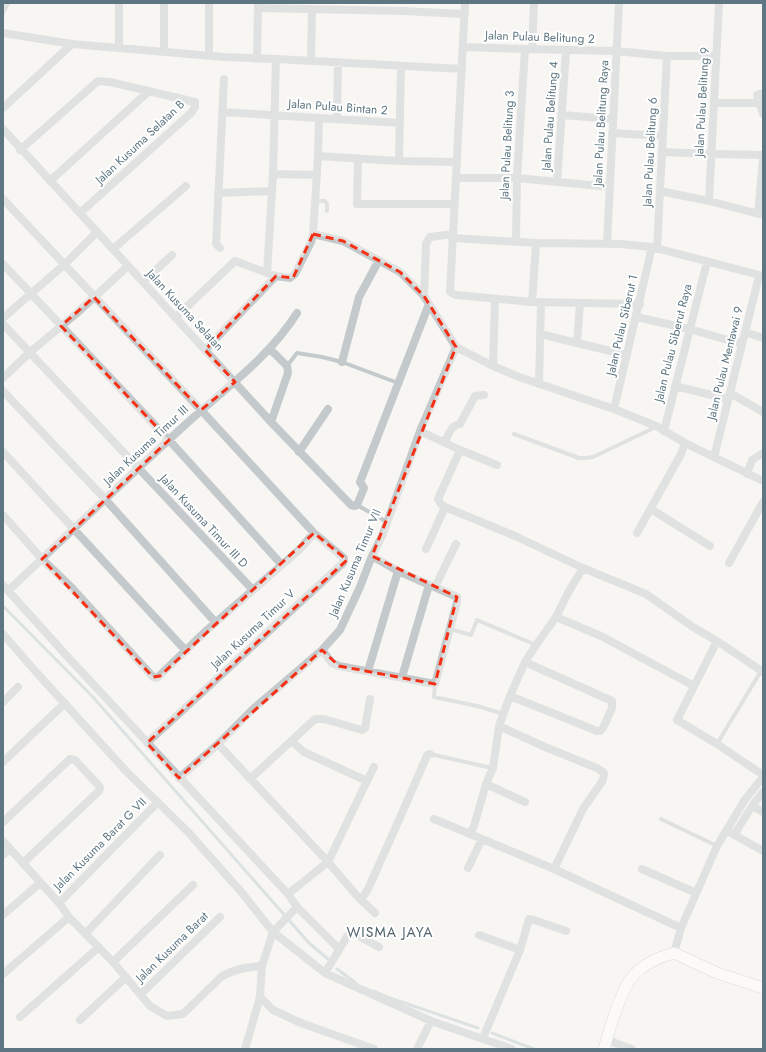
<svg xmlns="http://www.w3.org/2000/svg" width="766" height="1052" font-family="Jost,sans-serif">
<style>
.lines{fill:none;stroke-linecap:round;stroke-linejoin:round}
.stream{stroke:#bbcbcd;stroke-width:3}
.secondary-casing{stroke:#b5bdc0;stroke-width:12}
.lane{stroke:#c4c9cc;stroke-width:4}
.street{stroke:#c4c9cc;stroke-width:8}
.secondary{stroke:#fff;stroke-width:11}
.marked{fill:none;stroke:#f53014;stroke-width:3;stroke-dasharray:8 5;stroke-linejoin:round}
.labels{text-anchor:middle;stroke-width:4;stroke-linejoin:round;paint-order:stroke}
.street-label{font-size:12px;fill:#5e7681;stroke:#fff}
.quarter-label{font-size:14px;letter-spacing:1px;fill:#51636b;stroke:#fff}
</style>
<rect width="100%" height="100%" fill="#f7f6f3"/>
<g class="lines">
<!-- stream -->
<path class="stream" d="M3 606 92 696 309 943 328 959
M337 969 356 983
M374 991 390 998 478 1028
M492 1033 534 1049"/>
<defs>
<path id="secondary" d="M604 1049C609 1031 622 987 634 975 645 963 659 957 674 953L717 973 763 988"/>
</defs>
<!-- secondary casing -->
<use href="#secondary" class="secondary-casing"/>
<!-- lane -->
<path class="lane" d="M3 13 8 3
M315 201H325L327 204V211
M287 366 297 353 322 357 342 362 398 383
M514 434 579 458H586L593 457 656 427
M357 505 387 522
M450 629 471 635 477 620 536 645
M435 684 434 697 477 706 504 714
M717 744 761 671
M430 754 492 768
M661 819 717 846"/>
<!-- street -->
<path class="street" d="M119 3V48
M164 3V51
M465 3 450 292 456 295 532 302 640 304
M258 8 403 11 465 14
M3 33 72 44 224 57 276 59 462 69
M463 47 525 49 616 51 667 56H716
M532 49 534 3
M209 55V3
M257 59 258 3
M311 61 312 10
M763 93 757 95 763 114
M714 103H759
M3 108 72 44
M222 112 400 123
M562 115 612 119
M337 119 338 62
M3 129 271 422 351 505 355 506 357 505 364 488 360 482 429 304
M612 133 663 136
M20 150 98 81 110 82 195 102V107L191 113 80 213
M662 152 712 154 763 155
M318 156 399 161 456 162
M358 158 357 204H455
M399 161 401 66
M273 174 317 175
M456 178H517L610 187
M50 181 149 91
M557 182 566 51
M660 191 709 201 763 215
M218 193 271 191
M3 199 201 410 314 533 344 558 343 563 147 743
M709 201 719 3
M758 214 763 159
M313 234 343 241 400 272 424 296 456 347 493 366 519 377 614 409 656 426 685 443 763 481
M453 238 536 243 621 244 652 247 763 276
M516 241 517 178 525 49
M607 244 619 3
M220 248 216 244 224 79
M113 249 186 186
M657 249 667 56
M3 264 169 440 282 565
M267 273 273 174 276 59
M143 282 172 255
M424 296 426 244 430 237 453 234
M532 302 536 243
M637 317 689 329 742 344
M3 318 65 264 97 232
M175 318 235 261 276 276 290 278 295 274 311 242 313 234 318 156 319 118
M3 324 253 590
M745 332 763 338
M540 334 627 355
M577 343 580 303
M270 349 287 366 288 373 271 422
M205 350 276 276
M342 362 359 297 379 260
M493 366 495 299
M3 378 29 353 77 313 128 266
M539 384 541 302
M675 386 728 399
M3 391 105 499 216 623
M730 393 763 412
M614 409 652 247
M420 431 460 450 497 465
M664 431 707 262
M445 442C449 434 451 425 460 424L475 396 484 395
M460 450 438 499 441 504 445 507 515 536 583 568 646 594 693 627 717 641 763 672
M3 452 186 651
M299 452 328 409
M714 457 759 276
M747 474 752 460 763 453
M651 509 710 546
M3 515 42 559 72 588 153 677 157 678 207 630 299 550 314 533
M637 533 681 454 685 443
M426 549 445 507
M729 563 763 502
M583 568 569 591 556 617 536 645 525 662 510 696 499 726 493 768 486 784 474 826 470 834 554 869 681 928
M3 585 66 655 288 894 297 907 339 949
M435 587 456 544
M8 591C67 535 126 479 185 425 224 389 268 359 297 313
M556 617 601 636 694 686
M3 634 36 672 126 771 188 832 243 894 273 932 325 973 431 1021 512 1049
M717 641 677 720 717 744 763 775
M322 650 332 663 339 666 435 684 457 602V597L398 571 372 556
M368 671 398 571
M402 677 429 585
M510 696 597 731H600L603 728 612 708V701L525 662
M3 702 18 687
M499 726 545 747 597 768 604 773 603 780 583 809 554 869
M218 744 328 862 358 897 375 913
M3 762 65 703
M179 778 218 744 253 709 322 650 340 630 360 587 372 556 383 534 420 431 456 347
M250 779 315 719H324L362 730 365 728 370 699
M367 781 374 767
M486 784 525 802
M752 806 763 812
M434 819 470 834
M3 822 70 759 75 760 100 787 99 791 23 863
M731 833 763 851
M734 835 752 806 763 792
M3 841 59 903 69 917 113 962 150 1006 167 1016 183 1014 221 977C234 969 247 967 262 966
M3 855 10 849
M468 868 482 839
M642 869 696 893
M288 894 328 862 367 781 304 752 291 741
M361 900 368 889 395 829 426 758 427 755 430 754
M59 903 158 802
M3 915 40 883
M86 933 160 855
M479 935 520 950 483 1038
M520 950 529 919 534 920 566 931
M674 953 681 928 717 846 744 801 763 777
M113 962 193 885
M325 973 348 935 351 933 355 934 379 947
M3 974 69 917
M141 994 220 917
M260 997 273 1010 301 1023 374 1049
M20 1017 99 947
M80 1020 126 977
M607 1038 615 1043 632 1049
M245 1049 260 997 262 966 273 932 297 907
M417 1049 431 1021"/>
<!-- secondary -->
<use href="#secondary" class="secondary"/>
</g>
<!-- marked area -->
<path d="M0 0H766V1052H0ZM313 234 343 241 400 272 424 296 456 347 372 556 457 597 435 684 339 666 322 650 179 778 147 743 347 560 314 533 160 676 153 677 42 559 169 440 61 326 94 297 201 410 235 382 205 350 276 276 293 278Z" fill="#f7f6f3" fill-opacity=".55" fill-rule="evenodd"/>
<path class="marked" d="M313 234 343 241 400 272 424 296 456 347 372 556 457 597 435 684 339 666 322 650 179 778 147 743 347 560 314 533 160 676 153 677 42 559 169 440 61 326 94 297 201 410 235 382 205 350 276 276 293 278Z"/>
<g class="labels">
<!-- street labels -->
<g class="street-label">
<text transform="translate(540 37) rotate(2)" y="4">Jalan Pulau Belitung 2</text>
<text transform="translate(702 102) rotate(-87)" y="4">Jalan Pulau Belitung 9</text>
<text transform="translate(338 107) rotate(4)" y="4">Jalan Pulau Bintan 2</text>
<text transform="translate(550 116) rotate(-86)" y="4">Jalan Pulau Belitung 4</text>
<text transform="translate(601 123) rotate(-87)" y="4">Jalan Pulau Belitung Raya</text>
<text transform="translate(140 142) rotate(-43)" y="4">Jalan Kusuma Selatan B</text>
<text transform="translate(507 145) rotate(-87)" y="4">Jalan Pulau Belitung 3</text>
<text transform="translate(650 152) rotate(-87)" y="4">Jalan Pulau Belitung 6</text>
<text transform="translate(185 310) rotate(47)" y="4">Jalan Kusuma Selatan</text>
<text transform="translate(622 325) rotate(-77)" y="4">Jalan Pulau Siberut 1</text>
<text transform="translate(673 343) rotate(-76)" y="4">Jalan Pulau Siberut Raya</text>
<text transform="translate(725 363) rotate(-76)" y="4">Jalan Pulau Mentawai 9</text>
<text transform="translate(146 445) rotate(-43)" y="4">Jalan Kusuma Timur III</text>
<text transform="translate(204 521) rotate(47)" y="4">Jalan Kusuma Timur III D</text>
<text transform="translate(355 563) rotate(-67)" y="4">Jalan Kusuma Timur VII</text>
<text transform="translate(253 629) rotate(-43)" y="4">Jalan Kusuma Timur V</text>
<text transform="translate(100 844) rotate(-45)" y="4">Jalan Kusuma Barat G VII</text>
<text transform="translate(172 947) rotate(-44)" y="4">Jalan Kusuma Barat</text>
</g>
<!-- quarter labels -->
<g class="quarter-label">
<text x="390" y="937">WISMA JAYA</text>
</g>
</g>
<!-- border -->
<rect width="766" height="1052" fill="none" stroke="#5e7681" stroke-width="8"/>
</svg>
